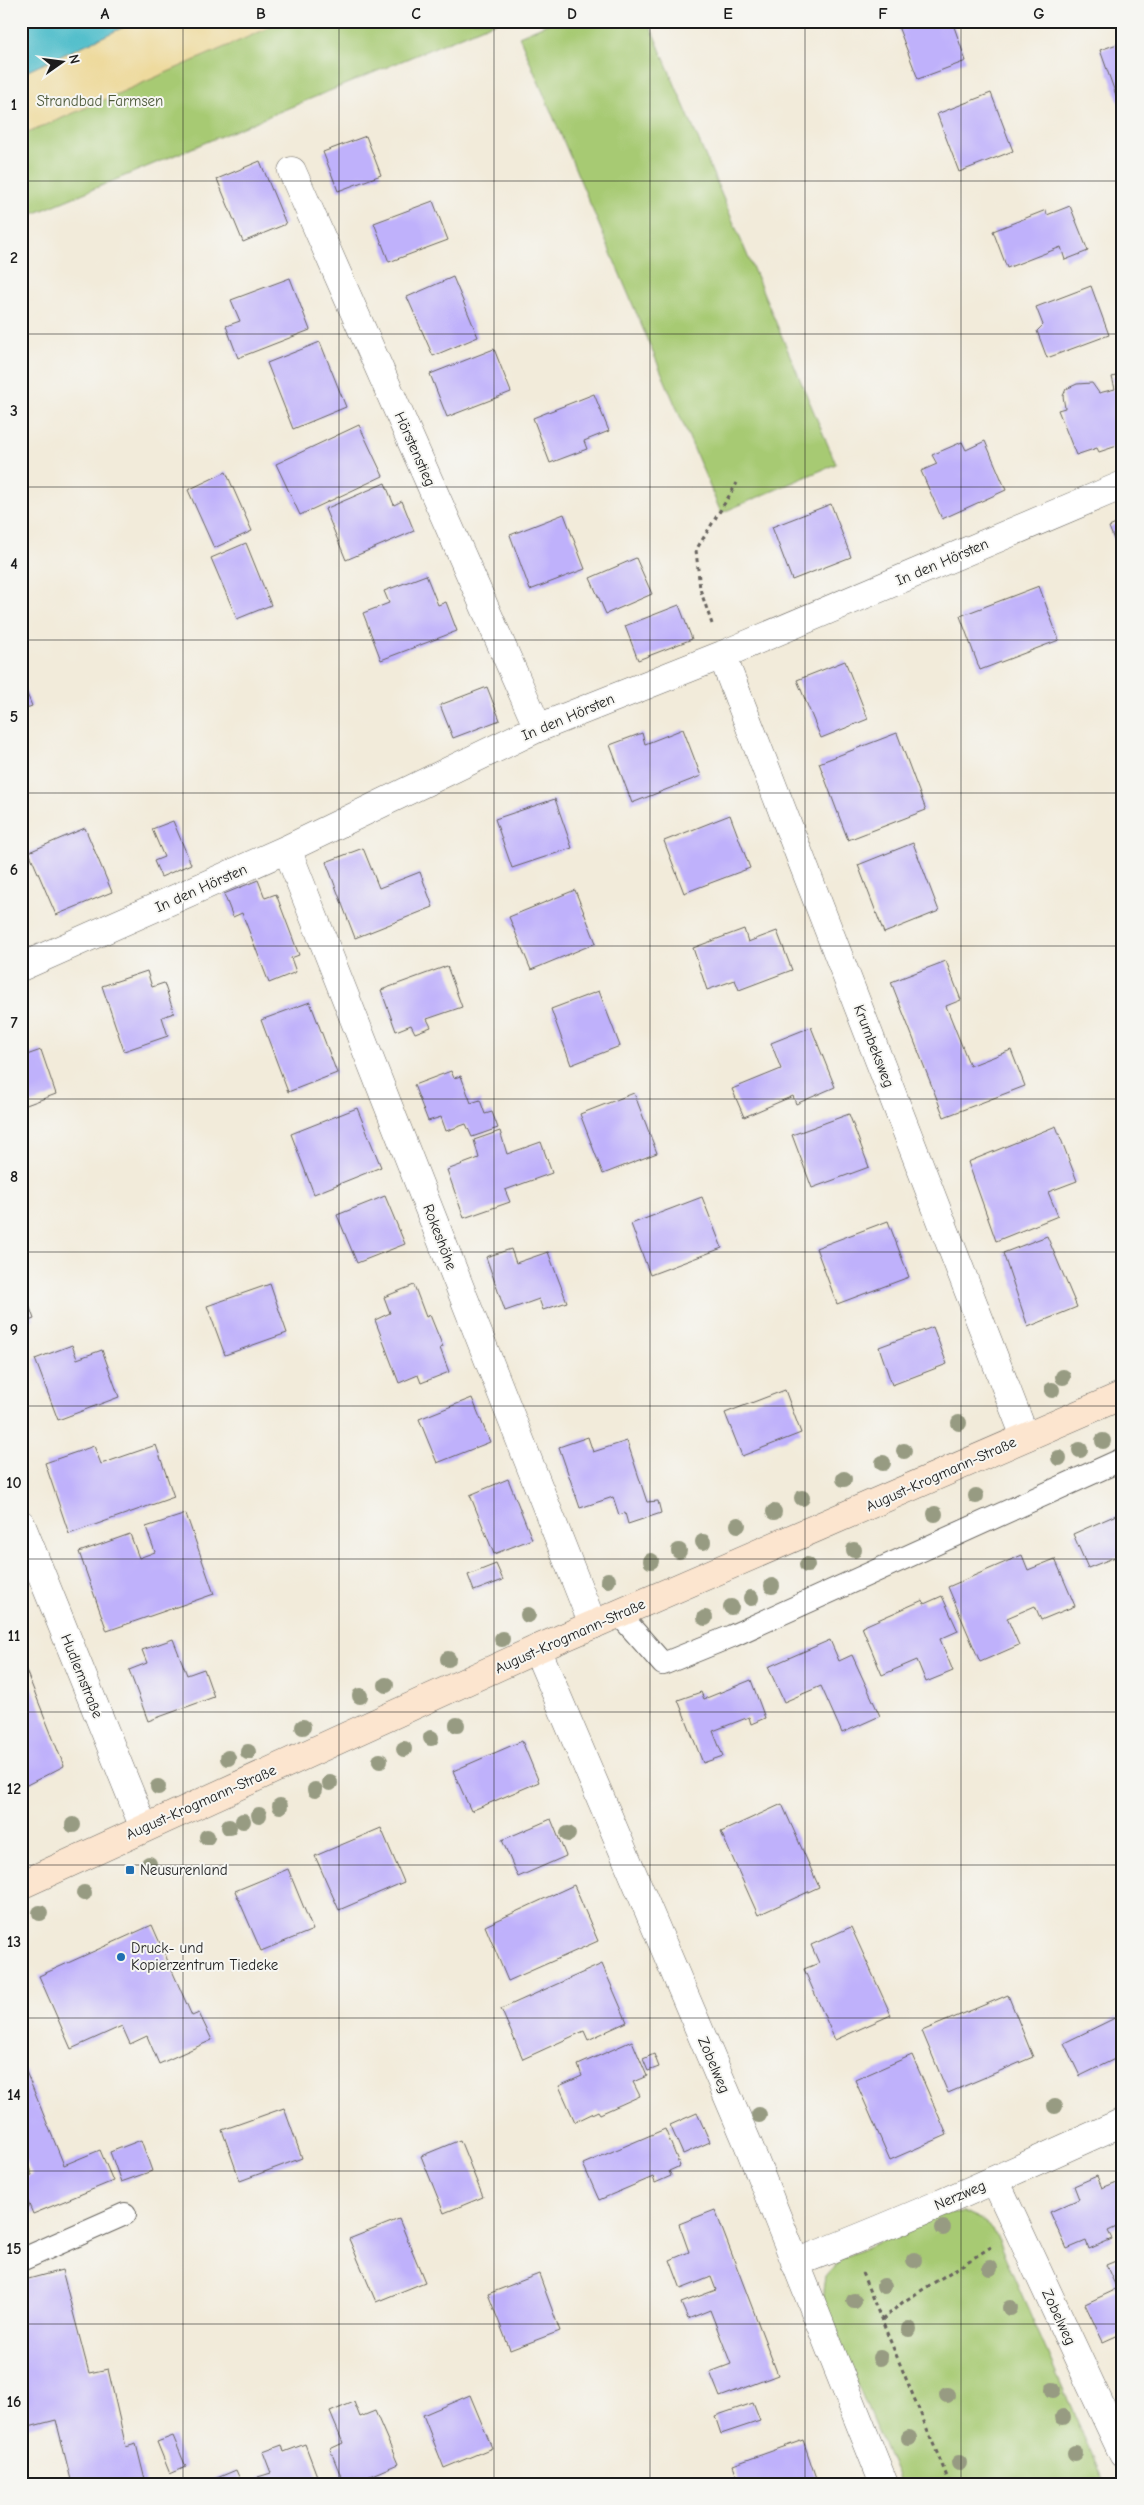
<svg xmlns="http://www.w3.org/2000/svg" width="1144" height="2505" font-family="'Comic Neue',sans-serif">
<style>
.green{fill:#a7ca73;stroke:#627348}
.sand{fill:#eeda9e;stroke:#857b5d}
.water{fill:#51becb;stroke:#366d74}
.building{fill:#bfb1fb}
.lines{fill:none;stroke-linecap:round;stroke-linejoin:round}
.lane-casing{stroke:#67645e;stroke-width:24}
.street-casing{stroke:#67645e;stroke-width:29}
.secondary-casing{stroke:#67645e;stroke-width:29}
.path{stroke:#67645e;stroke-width:3;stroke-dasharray:4 4;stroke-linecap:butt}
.lane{stroke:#fff;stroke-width:22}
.street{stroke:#fff;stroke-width:28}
.secondary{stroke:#fce5cf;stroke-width:28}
.tree{fill:#979b82}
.grid{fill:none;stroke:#1c1c1c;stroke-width:1;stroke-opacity:0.55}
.poi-dot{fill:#1f6fb2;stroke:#f6f6f2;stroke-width:2}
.labels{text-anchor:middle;stroke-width:4;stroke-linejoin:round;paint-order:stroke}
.park-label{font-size:15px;fill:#4d593a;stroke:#f6f6f2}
.street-label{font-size:15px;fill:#1c1c1c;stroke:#f6f6f2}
.poi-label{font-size:15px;fill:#1c1c1c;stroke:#f6f6f2;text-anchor:start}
.neatline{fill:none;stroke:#1c1c1c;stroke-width:2}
.grid-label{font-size:16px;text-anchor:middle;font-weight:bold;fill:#1c1c1c}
</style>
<rect width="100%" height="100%" fill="#f6f6f2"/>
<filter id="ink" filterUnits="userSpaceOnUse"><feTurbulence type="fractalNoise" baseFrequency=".02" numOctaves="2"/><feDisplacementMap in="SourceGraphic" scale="10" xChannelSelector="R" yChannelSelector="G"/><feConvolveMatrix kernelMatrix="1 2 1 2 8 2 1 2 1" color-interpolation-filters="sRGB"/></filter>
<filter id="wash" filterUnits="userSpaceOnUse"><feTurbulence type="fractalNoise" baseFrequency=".0096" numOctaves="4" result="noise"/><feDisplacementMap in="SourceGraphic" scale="20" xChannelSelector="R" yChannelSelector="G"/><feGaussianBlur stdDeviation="1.12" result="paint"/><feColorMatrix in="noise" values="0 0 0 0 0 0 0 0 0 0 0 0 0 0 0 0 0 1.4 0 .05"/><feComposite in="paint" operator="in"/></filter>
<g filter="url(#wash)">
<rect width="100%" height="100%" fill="#f2ebda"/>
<!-- green -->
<path class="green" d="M21 21H498L21 219Z
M554 21H648L836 464 721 513 519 36Z
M963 2212 983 2221 993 2229 1105 2484H900L825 2308 823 2290 825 2277 842 2258 946 2213Z"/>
<!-- sand -->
<path class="sand" d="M137 21H277L264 30 21 136V74Z"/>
<!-- water -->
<path class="water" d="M21 21H137L21 74Z"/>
<g id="blocks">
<!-- building -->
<path class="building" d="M896 21H952L966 61 918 79Z
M1123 42V109H1121L1100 50Z
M991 93 1013 151 959 172 937 114Z
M366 136 381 175 338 191 323 152Z
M260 161 286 224 243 242 217 179Z
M433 201 448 240 389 262 374 223Z
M1070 206 1088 251 1065 260 1061 247 1007 268 993 231 1046 210 1047 215Z
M453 277 478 337 433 356 407 297Z
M290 278 310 330 238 358 226 326 240 321 231 300Z
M1091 286 1109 335 1047 358 1037 331 1043 325 1036 307Z
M320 342 346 407 293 429 267 363Z
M494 349 511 392 447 417 430 374Z
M1123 374V437L1119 439 1120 445 1099 452 1097 448 1076 455 1058 410 1065 408 1063 396 1066 389 1077 384 1092 383 1099 393 1115 389 1112 377Z
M594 394 609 431 584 441 587 449 550 463 533 418Z
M359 425 383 476 300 515 276 464Z
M985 441 1006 490 942 519 921 471 937 464 932 455 962 442 966 450Z
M226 472 252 531 214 548 188 490Z
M385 483 394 505 402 501 414 531 346 560 325 509Z
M831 504 851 557 792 580 772 527Z
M564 514 585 569 530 590 510 535Z
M1123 521V562L1109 527Z
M246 543 271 605 237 619 211 558Z
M636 558 652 594 606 614 590 578Z
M426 575 438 605 446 602 457 631 381 660 363 613 389 603 384 591Z
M1039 586 1059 640 980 670 960 616Z
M679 605 692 639 638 660 625 626Z
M845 661 868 719 821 738 797 680Z
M21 679 32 706 21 710Z
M487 687 500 720 453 738 440 705Z
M683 729 701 776 632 803 610 745 642 733 645 744Z
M897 733 926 810 848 840 819 763Z
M555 799 572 848 512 868 495 819Z
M730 815 750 868 684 893 664 841Z
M173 821 191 864 161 877 154 861 164 857 152 829Z
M85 828 112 892 56 915 29 852Z
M913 843 939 911 884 933 858 865Z
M363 848 379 888 420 872 433 907 355 938 326 862Z
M258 880 265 898 276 894 299 955 291 958 296 972 269 983 242 913 233 917 224 894Z
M575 890 596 943 531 970 509 917Z
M744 929 748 942 777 931 792 970 739 990 735 980 707 990 693 948Z
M946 961 961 1000 946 1006 970 1066 1011 1050 1025 1086 944 1117 891 982Z
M447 966 462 1007 427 1019 431 1027 415 1033 411 1025 396 1031 381 990Z
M147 971 152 987 164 983 174 1013 162 1017 168 1036 124 1051 102 986Z
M599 991 620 1046 571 1065 551 1009Z
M310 1002 337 1073 288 1092 261 1020Z
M811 1027 835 1087 796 1104 793 1096 744 1117 732 1089 781 1069 771 1043Z
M41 1050 56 1094 21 1107V1057Z
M451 1071 454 1078 461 1076 471 1103 480 1100 485 1114 492 1112 498 1128 472 1137 466 1124 446 1131 441 1117 428 1121 414 1085Z
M634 1093 657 1153 603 1174 580 1114Z
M357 1108 381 1167 314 1194 291 1134Z
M849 1114 869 1167 812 1188 792 1135Z
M1056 1126 1077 1181 1048 1192 1058 1216 996 1241 968 1162Z
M500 1131 507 1154 541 1142 552 1173 505 1190 510 1202 464 1218 447 1170 479 1158 474 1140Z
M385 1196 405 1244 357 1263 337 1215Z
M702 1197 722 1248 650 1275 631 1224Z
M888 1221 909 1277 837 1304 816 1248Z
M1047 1236 1077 1307 1028 1327 1003 1253Z
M511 1249 516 1263 548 1252 567 1302 543 1310 539 1299 505 1311 486 1257Z
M21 1283 34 1319 21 1324Z
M270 1284 287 1333 225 1355 207 1306Z
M414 1285 426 1317 430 1315 443 1347 440 1348 449 1372 421 1383 418 1375 399 1383 375 1320 390 1313 384 1297Z
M933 1327 947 1364 892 1385 879 1347Z
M72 1345 77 1359 102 1350 119 1397 58 1420 35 1359Z
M785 1390 801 1433 742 1456 725 1413Z
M472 1398 490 1442 437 1463 419 1419Z
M588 1437 593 1452 627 1441 647 1502 658 1501 661 1513 628 1524 625 1513 619 1515 613 1497 580 1508 559 1447Z
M156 1445 174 1497 69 1534 45 1463 94 1446 101 1464Z
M508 1479 532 1539 494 1554 470 1495Z
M1123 1512V1554L1088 1568 1073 1534Z
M186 1514 214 1594 107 1631 79 1552 130 1534 139 1558 155 1552 146 1527Z
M1022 1555 1028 1570 1055 1559 1075 1606 1041 1620 1035 1606 1007 1618 1019 1645 980 1662 948 1587Z
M496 1564 503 1580 474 1591 468 1575Z
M942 1596 958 1631 940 1639 953 1671 926 1682 917 1660 882 1675 862 1627 923 1600 924 1604Z
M173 1639 187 1675 204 1669 214 1697 148 1721 129 1670 147 1663 142 1650Z
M830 1640 839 1661 852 1655 880 1716 842 1733 821 1686 784 1702 768 1667Z
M21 1658 64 1766 21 1788Z
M751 1680 765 1718 751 1724 749 1717 713 1731 723 1756 703 1763 678 1700 701 1692 704 1699Z
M522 1741 539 1782 471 1811 453 1771Z
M782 1804 819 1887 758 1915 721 1832Z
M551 1819 566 1856 518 1877 502 1840Z
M381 1828 404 1882 339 1910 315 1856Z
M288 1869 313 1930 261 1951 235 1891Z
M574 1885 598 1941 508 1981 485 1926Z
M152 1925 192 2016 199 2013 212 2040 159 2064 147 2036 130 2044 122 2026 71 2049 39 1976Z
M851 1927 891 2015 835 2040 804 1969 819 1963 811 1945Z
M602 1964 627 2022 588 2040 584 2031 523 2059 501 2009Z
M1008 1995 1033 2057 948 2093 922 2031Z
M1117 2017 1123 2029V2055L1080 2076 1064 2043Z
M632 2041 647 2076 633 2082 640 2096 600 2114 598 2111 575 2122 559 2086 582 2076 578 2065Z
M654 2054 659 2067 648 2071 643 2059Z
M912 2055 947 2135 890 2160 855 2080Z
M25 2069 64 2165 100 2150 113 2181 33 2214 21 2185V2179L32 2175 21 2148V2071Z
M284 2108 302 2158 240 2181 222 2130Z
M697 2113 710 2142 683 2154 670 2125Z
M665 2129 680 2166 669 2171 671 2176 655 2183 653 2177 599 2200 583 2164Z
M141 2140 152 2171 121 2182 110 2152Z
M460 2140 483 2197 444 2213 421 2156Z
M1097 2176 1102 2188 1117 2182 1123 2195V2224L1108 2231 1112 2239 1089 2249 1086 2241 1067 2249 1050 2212 1079 2199 1074 2186Z
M715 2210 778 2375 720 2397 710 2372 731 2364 710 2310 688 2319 681 2303 716 2290 711 2277 681 2289 670 2260 689 2252 679 2224Z
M399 2219 425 2282 376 2302 349 2239Z
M1123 2258V2333L1103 2342 1085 2304 1117 2289 1106 2265Z
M62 2270 89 2373 108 2369 126 2447 136 2444 146 2484H72L56 2420 21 2429V2281Z
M539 2274 560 2331 510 2350 488 2294Z
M470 2395 492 2448 444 2468 423 2415Z
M354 2402 360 2417 375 2411 398 2464 351 2484H344L330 2449 343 2443 330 2412Z
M753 2403 760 2421 721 2434 715 2416Z
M173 2436 186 2467 170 2474 157 2442Z
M803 2440 818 2484H740L733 2465Z
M305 2444 320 2484H261L258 2477 271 2473 263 2452 282 2445 284 2452Z
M236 2470 242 2484H203Z"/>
</g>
</g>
<g filter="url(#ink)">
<use href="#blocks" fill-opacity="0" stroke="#67645e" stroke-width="1"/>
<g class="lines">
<defs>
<path id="lane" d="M619 1614 663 1664 732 1636 1123 1459
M21 2260 125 2214"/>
<path id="street" d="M292 171 538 728
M722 655 1025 1437
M287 849 593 1625
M21 967 287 849 538 728 722 655 1123 485
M21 1524 144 1828
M537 1649 748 2144 884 2484
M995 2180 1123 2454
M795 2263C906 2221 1014 2171 1123 2122"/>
<path id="secondary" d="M21 1885 537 1649 1123 1395"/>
</defs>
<!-- lane casing -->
<use href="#lane" class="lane-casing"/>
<!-- street casing -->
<use href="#street" class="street-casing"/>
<!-- secondary casing -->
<use href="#secondary" class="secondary-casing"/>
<!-- path -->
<path class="path" d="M712 624 700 589 696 550 737 483
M862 2273 950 2484
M882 2320 903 2302 991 2247"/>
<!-- lane -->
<use href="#lane" class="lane"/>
<!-- street -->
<use href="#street" class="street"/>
<!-- secondary -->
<use href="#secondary" class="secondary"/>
</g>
<!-- trees -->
<g class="tree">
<circle cx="1063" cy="1377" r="8"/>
<circle cx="1052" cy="1390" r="8"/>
<circle cx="959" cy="1423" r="8"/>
<circle cx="1103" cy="1441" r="8"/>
<circle cx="1080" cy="1450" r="8"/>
<circle cx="904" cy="1451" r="8"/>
<circle cx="1059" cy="1458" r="8"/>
<circle cx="883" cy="1463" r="8"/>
<circle cx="844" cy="1479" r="8"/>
<circle cx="976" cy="1496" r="8"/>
<circle cx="802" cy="1498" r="8"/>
<circle cx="774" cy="1512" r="8"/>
<circle cx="935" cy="1514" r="8"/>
<circle cx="738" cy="1525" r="8"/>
<circle cx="703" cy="1542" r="8"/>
<circle cx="854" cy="1550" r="8"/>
<circle cx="679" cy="1551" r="8"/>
<circle cx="651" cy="1561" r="8"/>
<circle cx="807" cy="1565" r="8"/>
<circle cx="608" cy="1580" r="8"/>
<circle cx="772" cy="1586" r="8"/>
<circle cx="751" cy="1598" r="8"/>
<circle cx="731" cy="1607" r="8"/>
<circle cx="528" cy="1615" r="8"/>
<circle cx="705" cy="1618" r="8"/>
<circle cx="502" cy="1639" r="8"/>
<circle cx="448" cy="1659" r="8"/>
<circle cx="386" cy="1685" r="8"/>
<circle cx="360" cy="1696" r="8"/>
<circle cx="457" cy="1725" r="8"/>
<circle cx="303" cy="1727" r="8"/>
<circle cx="431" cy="1738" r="8"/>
<circle cx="404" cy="1749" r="8"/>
<circle cx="248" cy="1752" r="8"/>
<circle cx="228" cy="1758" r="8"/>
<circle cx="380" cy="1761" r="8"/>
<circle cx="330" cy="1783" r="8"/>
<circle cx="158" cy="1787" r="8"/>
<circle cx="315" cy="1790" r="8"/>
<circle cx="280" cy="1806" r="8"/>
<circle cx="259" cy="1815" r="8"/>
<circle cx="243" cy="1821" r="8"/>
<circle cx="73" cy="1825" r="8"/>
<circle cx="229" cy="1827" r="8"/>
<circle cx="568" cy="1834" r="8"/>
<circle cx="207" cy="1837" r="8"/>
<circle cx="149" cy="1864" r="8"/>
<circle cx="84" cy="1893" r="8"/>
<circle cx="40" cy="1913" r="8"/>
<circle cx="1055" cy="2106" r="8"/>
<circle cx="759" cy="2115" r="8"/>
<circle cx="943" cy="2228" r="8"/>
<circle cx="914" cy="2260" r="8"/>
<circle cx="990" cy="2268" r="8"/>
<circle cx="884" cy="2286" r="8"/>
<circle cx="854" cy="2301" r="8"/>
<circle cx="1010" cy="2308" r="8"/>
<circle cx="909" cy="2329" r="8"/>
<circle cx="880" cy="2358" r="8"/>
<circle cx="1053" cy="2390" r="8"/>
<circle cx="947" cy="2395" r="8"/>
<circle cx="1063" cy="2417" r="8"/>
<circle cx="909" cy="2438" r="8"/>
<circle cx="1075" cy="2453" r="8"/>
<circle cx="959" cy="2463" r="8"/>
</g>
</g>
<!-- grid -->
<path class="grid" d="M183 21V2484M339 21V2484M494 21V2484M650 21V2484M805 21V2484M961 21V2484M21 181H1123M21 334H1123M21 487H1123M21 640H1123M21 793H1123M21 946H1123M21 1099H1123M21 1252H1123M21 1406H1123M21 1559H1123M21 1712H1123M21 1865H1123M21 2018H1123M21 2171H1123M21 2324H1123"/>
<!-- markers -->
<g class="poi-dot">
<rect x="125" y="1865" width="10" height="10" rx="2.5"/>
<circle cx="121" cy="1957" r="5"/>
</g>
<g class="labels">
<!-- park labels -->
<g class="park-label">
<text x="100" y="106">Strandbad Farmsen</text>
</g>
<!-- street labels -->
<g class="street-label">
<text transform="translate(415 449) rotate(66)" y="5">Hörstenstieg</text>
<text transform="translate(942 562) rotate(-23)" y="5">In den Hörsten</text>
<text transform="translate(568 717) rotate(-23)" y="5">In den Hörsten</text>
<text transform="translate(201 888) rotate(-24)" y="5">In den Hörsten</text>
<text transform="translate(874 1046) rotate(69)" y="5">Krumbeksweg</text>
<text transform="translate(440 1237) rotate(69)" y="5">Rokeshöhe</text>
<text transform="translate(941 1474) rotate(-24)" y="5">August-Krogmann-Straße</text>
<text transform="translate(570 1636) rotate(-24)" y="5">August-Krogmann-Straße</text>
<text transform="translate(82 1676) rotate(68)" y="5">Hudlemstraße</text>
<text transform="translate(201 1802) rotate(-24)" y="5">August-Krogmann-Straße</text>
<text transform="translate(714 2065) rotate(67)" y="5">Zobelweg</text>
<text transform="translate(960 2195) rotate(-23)" y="5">Nerzweg</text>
<text transform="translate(1059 2317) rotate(65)" y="5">Zobelweg</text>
</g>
<!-- poi labels -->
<g class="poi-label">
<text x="140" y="1875">Neusurenland</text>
<text x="131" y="1953">Druck- und<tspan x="131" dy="17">Kopierzentrum Tiedeke</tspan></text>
</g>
</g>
<!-- margin -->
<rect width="1144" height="2505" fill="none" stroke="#f6f6f2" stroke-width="55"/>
<!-- north arrow -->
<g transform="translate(62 62) rotate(76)" stroke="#f6f6f2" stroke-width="4" paint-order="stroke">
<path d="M0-4L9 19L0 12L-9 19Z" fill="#1c1c1c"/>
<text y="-8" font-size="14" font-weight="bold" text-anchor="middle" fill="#1c1c1c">N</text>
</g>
<rect x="28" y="28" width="1088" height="2450" class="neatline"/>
<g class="grid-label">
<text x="105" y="19">A</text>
<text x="261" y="19">B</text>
<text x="416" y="19">C</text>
<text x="572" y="19">D</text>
<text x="728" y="19">E</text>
<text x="883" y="19">F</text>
<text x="1039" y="19">G</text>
<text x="14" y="110">1</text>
<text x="14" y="263">2</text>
<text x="14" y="416">3</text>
<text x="14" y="569">4</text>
<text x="14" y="722">5</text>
<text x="14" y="875">6</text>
<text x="14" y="1028">7</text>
<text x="14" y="1182">8</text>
<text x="14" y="1335">9</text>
<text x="14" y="1488">10</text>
<text x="14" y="1641">11</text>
<text x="14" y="1794">12</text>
<text x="14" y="1947">13</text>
<text x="14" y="2100">14</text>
<text x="14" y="2254">15</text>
<text x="14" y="2407">16</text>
</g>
</svg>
